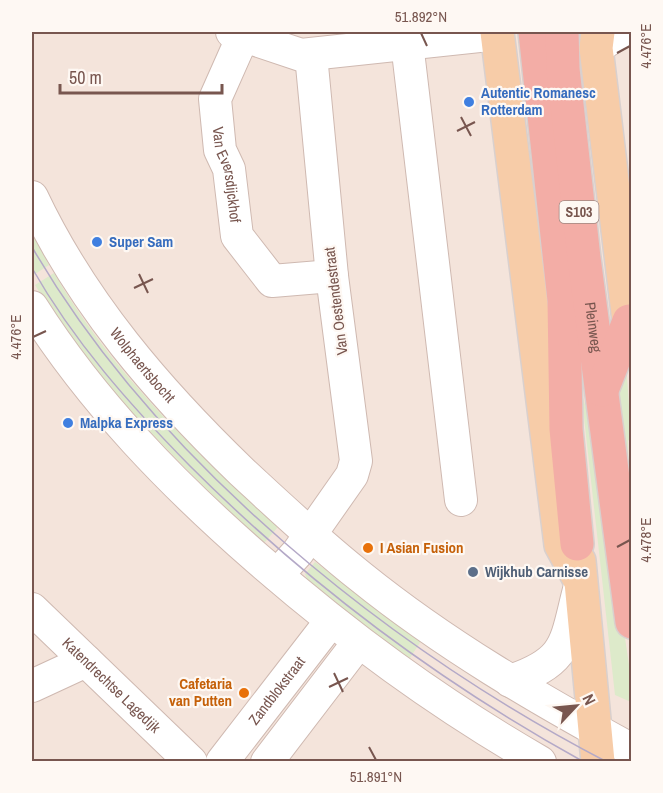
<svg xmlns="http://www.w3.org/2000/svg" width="663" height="793" font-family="'Archivo Narrow',sans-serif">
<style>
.residential{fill:#f4e4db}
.green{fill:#ddeaca}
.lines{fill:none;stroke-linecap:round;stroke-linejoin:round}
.minor-casing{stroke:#cfb9b1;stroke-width:34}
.major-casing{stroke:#d9d0ce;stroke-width:36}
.highway-casing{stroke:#d9d0ce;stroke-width:36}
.minor{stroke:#fff;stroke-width:32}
.major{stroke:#f7cca8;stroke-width:33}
.highway{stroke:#f3ada6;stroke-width:33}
.tram{stroke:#b4a9c7;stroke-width:1.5}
.ticks{fill:none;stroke:#78564f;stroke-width:2}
.shop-dot{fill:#3f7fe0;stroke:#fef8f3;stroke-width:2}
.food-dot{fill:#e8710a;stroke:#fef8f3;stroke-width:2}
.service-dot{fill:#5c6f8a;stroke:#fef8f3;stroke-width:2}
.labels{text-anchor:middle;stroke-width:4.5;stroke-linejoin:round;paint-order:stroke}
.shield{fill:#fef8f3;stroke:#a08780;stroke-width:1.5}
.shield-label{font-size:14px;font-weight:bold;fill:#78564f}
.shop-label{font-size:15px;font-weight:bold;fill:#366cbe;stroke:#fef8f3;text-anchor:start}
.street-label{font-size:15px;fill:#78564f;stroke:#fef8f3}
.food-label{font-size:15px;font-weight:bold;fill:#c56008;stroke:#fef8f3;text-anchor:start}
.service-label{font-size:15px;font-weight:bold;fill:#4e5e75;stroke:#fef8f3;text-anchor:start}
.neatline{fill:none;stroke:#78564f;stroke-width:2}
.ticks-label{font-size:15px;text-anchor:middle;fill:#78564f}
</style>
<rect width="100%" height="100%" fill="#fcf3ec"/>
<!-- residential -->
<path class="residential" d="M32 32H631V761H32Z"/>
<!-- green -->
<path class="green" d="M32 232 49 265 32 276Z
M54 273C111 371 193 450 276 525L277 528 265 542C249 537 233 514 221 503 152 436 86 368 35 285Z
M626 360 631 437 628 441C628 467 631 493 631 520L614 391Z
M581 391 595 438 631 678V702L615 695Z
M315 562 421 641 408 661 307 579 305 574Z"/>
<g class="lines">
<defs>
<g id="minor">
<path d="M232 32 301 55 498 34"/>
<path id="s1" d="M243 36 215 99 220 150 229 169 237 236 272 281 332 276"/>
<path d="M407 43 461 500"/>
<path d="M596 48 621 32"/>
<path id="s2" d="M32 197C82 303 158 391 242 472 281 508 319 544 361 577 444 644 538 699 632 750"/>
<path d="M32 307C93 403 172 484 258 559 348 637 436 702 540 762"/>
<path d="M277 575 298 552 352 475 356 461 332 276 311 55"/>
<path id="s3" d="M32 609 191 762"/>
<path d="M510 681C570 661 565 642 580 586"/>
<path d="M32 686 86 661"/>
<path id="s4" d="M222 762 331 621"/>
<path d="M267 762 358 643"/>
</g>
<path id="major" d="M497 32 561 545 581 582
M598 32 596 48 629 321
M579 561 598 762"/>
<g id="highway">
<path d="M535 32 564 300 566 429 577 544"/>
<path id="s5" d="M562 32 563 69 584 258 632 622"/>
<path d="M602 390 629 321"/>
</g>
</defs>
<!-- minor casing -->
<use href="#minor" class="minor-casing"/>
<!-- major casing -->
<use href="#major" class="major-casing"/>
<!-- highway casing -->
<use href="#highway" class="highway-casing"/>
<!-- minor -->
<use href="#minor" class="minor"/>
<!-- major -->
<use href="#major" class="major"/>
<!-- highway -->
<use href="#highway" class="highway"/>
<!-- tram -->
<path class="tram" d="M32 247C156 461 388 648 607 762
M32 268C74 342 130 405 190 466 307 583 439 682 584 762"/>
</g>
<!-- ticks -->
<path class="ticks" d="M421 33 427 46M617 53 630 46M461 117 471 136M457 131 475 122M139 274 148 293M134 288 153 279M33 337 46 331M617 547 630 540M334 673 343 692M329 687 348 678M369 747 376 760"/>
<!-- markers -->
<g class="shop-dot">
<circle cx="469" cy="102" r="6"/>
<circle cx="97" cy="242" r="6"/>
<circle cx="68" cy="423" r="6"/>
</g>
<g class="food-dot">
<circle cx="368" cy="548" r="6"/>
<circle cx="244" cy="693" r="6"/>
</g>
<circle class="service-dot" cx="473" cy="572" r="6"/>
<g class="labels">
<!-- shield labels -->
<rect class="shield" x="559.5" y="201" width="39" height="22" rx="4.5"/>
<g class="shield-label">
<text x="579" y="217">S103</text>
</g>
<!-- shop labels -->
<g class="shop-label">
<text x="481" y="98">Autentic Romanesc<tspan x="481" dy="17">Rotterdam</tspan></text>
<text x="109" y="247">Super Sam</text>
<text x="80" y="428">Malpka Express</text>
</g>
<!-- street labels -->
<g class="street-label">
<text dy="5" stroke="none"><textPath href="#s1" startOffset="146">Van Eversdijckhof</textPath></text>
<text transform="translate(336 301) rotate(-97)" y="5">Van Oestendestraat</text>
<text dy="5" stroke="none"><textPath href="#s5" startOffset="297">Pleinweg</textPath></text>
<text dy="5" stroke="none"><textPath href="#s2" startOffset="202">Wolphaertsbocht</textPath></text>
<text dy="5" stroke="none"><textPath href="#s3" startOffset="110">Katendrechtse Lagedijk</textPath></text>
<text dy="5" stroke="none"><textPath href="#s4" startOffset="90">Zandblokstraat</textPath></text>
</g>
<!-- food labels -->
<g class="food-label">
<text x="380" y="553">I Asian Fusion</text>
<text x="232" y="689" text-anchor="end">Cafetaria<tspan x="232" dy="17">van Putten</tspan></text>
</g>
<!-- service labels -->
<g class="service-label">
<text x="485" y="577">Wijkhub Carnisse</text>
</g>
</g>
<!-- border -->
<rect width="663" height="793" fill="none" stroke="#fef8f3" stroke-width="66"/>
<!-- north arrow -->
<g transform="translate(576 706) rotate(64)" stroke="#fef8f3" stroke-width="4.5" paint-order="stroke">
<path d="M0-4.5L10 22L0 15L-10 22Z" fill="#78564f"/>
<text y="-9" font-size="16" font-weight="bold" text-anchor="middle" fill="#78564f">N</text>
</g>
<!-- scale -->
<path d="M60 84v9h162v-9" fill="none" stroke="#78564f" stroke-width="3"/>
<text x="69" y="84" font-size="18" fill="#78564f" stroke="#fef8f3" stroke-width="4.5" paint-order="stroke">50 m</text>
<rect x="33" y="33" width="597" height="727" class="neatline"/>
<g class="ticks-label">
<text x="421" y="22">51.892°N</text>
<text transform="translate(646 46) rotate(-90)" y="5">4.476°E</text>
<text transform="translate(16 337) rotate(-90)" y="5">4.476°E</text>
<text transform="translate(646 540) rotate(-90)" y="5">4.478°E</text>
<text x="376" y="782">51.891°N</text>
</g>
</svg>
